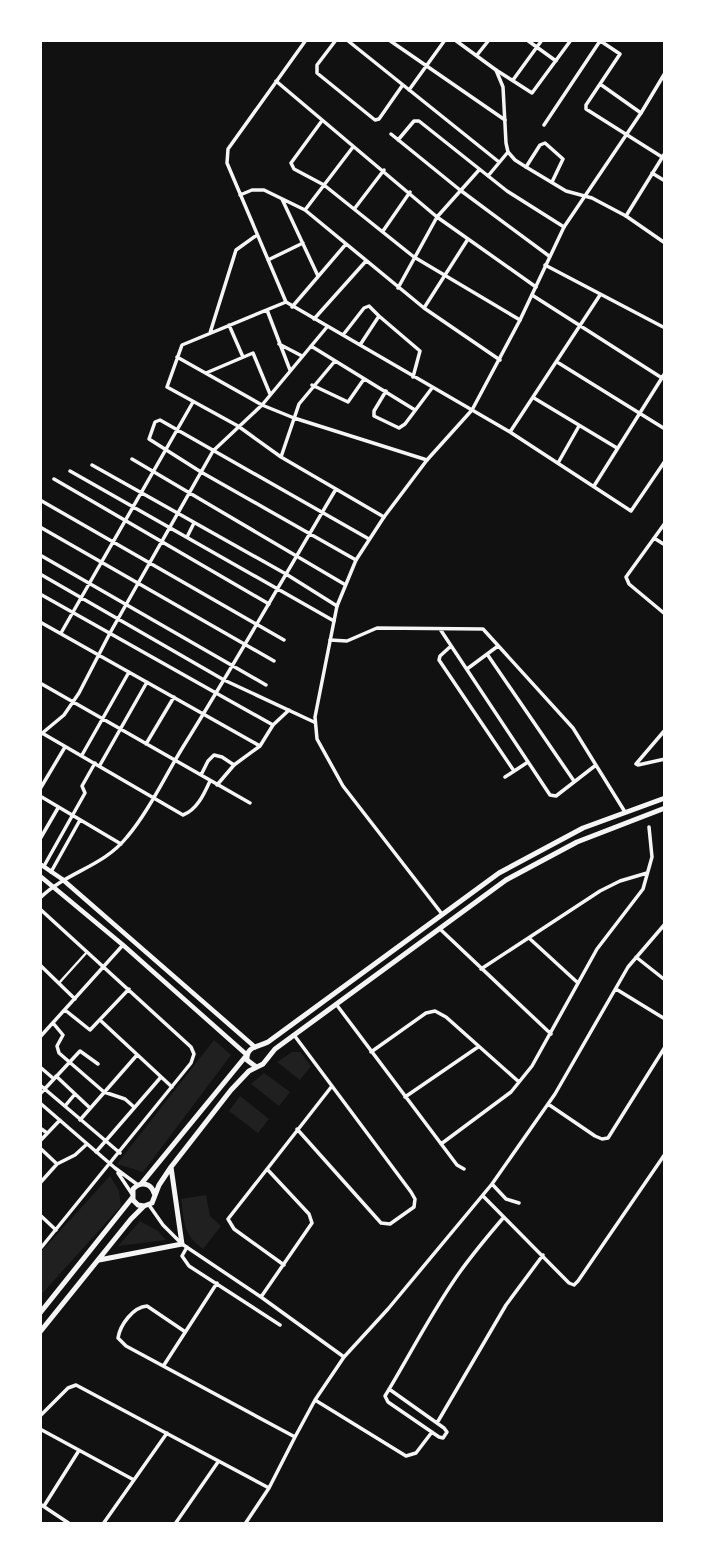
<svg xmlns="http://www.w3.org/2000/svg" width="705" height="1564" font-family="'Alegreya Sans',sans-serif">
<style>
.green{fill:#202020}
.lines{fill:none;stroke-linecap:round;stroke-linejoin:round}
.pedestrian{stroke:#f5f5f5;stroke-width:2.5}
.minor{stroke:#f5f5f5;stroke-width:3.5}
.tertiary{stroke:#f5f5f5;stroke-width:3.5}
.secondary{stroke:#f5f5f5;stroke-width:4.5}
.primary{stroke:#f5f5f5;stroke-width:5}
</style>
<rect width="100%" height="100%" fill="#111"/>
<!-- green -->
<path class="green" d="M214 1040 231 1055 143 1172 117 1164Z
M292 1052H300L311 1066 300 1080 277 1062Z
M264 1073 290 1092 279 1106 251 1084Z
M240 1096 269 1119 258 1133 229 1111Z
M110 1176 119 1191 121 1206 40 1296V1253Z
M206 1195 210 1216 221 1226 203 1249C182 1233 185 1224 181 1199Z
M140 1221 158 1231 166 1240 118 1246Z"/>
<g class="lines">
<!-- pedestrian -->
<path class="pedestrian" d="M59 983 87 952"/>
<!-- minor -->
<path class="minor" d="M306 40 228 149 227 163 286 302 510 432 631 511 665 461
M336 40 317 65V73L375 120 379 119 402 86
M347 40 499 162
M389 40 505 120
M527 40 556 61
M599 40 620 54 586 105V109L662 157
M477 55 489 40
M496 70 532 93 571 40
M513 80 542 40
M276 81 437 217 536 287
M600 84 641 113
M409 90 445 40
M321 122 291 163 294 169 324 185 414 257 520 320
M544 125 600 41
M391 134 460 190 549 256
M398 140 414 121H419L507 191 564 227
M526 167 540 145 545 143 563 159 552 182
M652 173 665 181
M488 176 508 152
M240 195 252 190H264L305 210 424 308 500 360
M282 199 318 276
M355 208 384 170
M305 210 353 147
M626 216 665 153
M383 231 410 192
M268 260 303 243
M545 265 665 328
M398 288 437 217 479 170
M532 295 662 378
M286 302 182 345 167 387 238 426 281 457 384 517
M292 307 346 244
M424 308 468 239
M267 310 290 370
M379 316 420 351 413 377
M314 319 366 261
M229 325 243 357
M210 333 236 250 257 235
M343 335 364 308 369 306 379 316 360 345
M279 344 302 356
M311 346 415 410
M177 357 262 405 294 418 427 460
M557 362 665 429
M206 373 253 353 270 394
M312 385 348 402 364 379
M386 391 374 411V416L399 428 405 424 432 388
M534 398 617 448
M510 432 600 295
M281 457 299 404 335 361
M132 459 344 584
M558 463 579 426
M92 465 286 574 337 606
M70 471 334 621
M54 479 269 604
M594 486 665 373
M40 500 284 640
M665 523 626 577 629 584 665 614
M40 527 274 661
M187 537 194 523
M654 538 665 545
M40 555 266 685
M356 560 201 472 149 439 155 422 160 420 369 539
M40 574 224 680 314 722
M40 594 273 725
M40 622 260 746
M440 629 550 795 556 796 596 765
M61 633 193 402
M330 640 347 641 377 628 483 629 573 728 625 812
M451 646 440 656 439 660 514 771
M487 654 574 781
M467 669 498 646
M40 683 250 803
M665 730 636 764 638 765 665 759
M42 733 183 815C197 810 204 794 210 781
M40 735 64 715 79 693 110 633 213 451 262 405 327 327
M146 744 174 697
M82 755 129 672
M100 765 147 682
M201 775 208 761 214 755 222 757 234 765
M505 777 528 762
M217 785 234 765 260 746 273 725 289 710
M40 789 65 747
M40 796 121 844
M40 839 58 808
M44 866 85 793 82 786 95 763
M51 872 80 820
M40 898C66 872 103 867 127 837 149 811 165 776 183 747 236 662 285 575 336 489
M40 909 191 1047 194 1054 191 1063 40 1249
M440 929 551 1034
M529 938 578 983
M636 957 665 980
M40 965 75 999
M481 969 600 891 620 881 647 873
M616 989 665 1019
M336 1004 457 1165 464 1169
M65 1010 90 1030 129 989
M100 1020 172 1087
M53 1023 63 1035 57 1046 59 1053 104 1092 125 1099 134 1107
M294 1035 411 1192 415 1199 414 1207 390 1224 381 1223 297 1129
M40 1037 123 945
M371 1052 426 1013 435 1011 446 1017 519 1082
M40 1067 54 1079
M56 1076 90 1108
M40 1085 120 1153
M40 1094 80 1051 98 1064
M405 1097 478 1047
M40 1103 115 1168 138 1185
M548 1104 595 1136 602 1139 608 1138 665 1047
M65 1106 75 1094
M80 1120 137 1055
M40 1128 47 1133
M40 1141 60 1120
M441 1144 511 1092 532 1066 597 949 643 889 652 857 649 827
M40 1148 57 1164
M96 1152 161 1077
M118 1173 132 1194
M40 1183 57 1164 75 1155 87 1144
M492 1184 506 1199 519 1203
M483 1196 569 1283 574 1285 578 1281 665 1154
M149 1205 163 1225 182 1244 261 1297 344 1357
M40 1215 56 1230
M187 1247 182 1256 189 1266 280 1325
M284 1265 234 1229 228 1219 332 1086
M261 1297 312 1223 309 1214 267 1169
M184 1331 147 1306C133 1307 120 1325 118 1338L126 1346 295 1437 269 1488 245 1524
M164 1365 217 1283
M389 1389 444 1428 447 1432 443 1438 439 1437 388 1402 385 1396C408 1358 428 1319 453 1282 468 1259 486 1238 504 1217
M315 1400 406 1456 416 1453 432 1432
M40 1416 68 1388 76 1385 269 1488
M437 1423 506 1305 543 1255
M40 1429 134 1480
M295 1437 315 1400 344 1357 388 1309 492 1184 555 1094 628 967 665 924
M40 1504 70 1524
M44 1506 78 1452
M103 1524 167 1433
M175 1524 218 1462"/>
<!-- tertiary -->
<path class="tertiary" d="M455 40 496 70 503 87 506 143 508 152 515 160 526 167 566 191 592 198 626 216 665 243
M442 914 343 786 317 739 315 717 337 606 356 560 384 517 427 460 472 410 520 320 564 227 641 113 665 73"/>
<!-- secondary -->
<path class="secondary" d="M40 864 62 879 255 1047
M40 876 123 945 247 1055"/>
<!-- primary -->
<path class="primary" d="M255 1066 247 1060C246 1046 258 1047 268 1042L499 873 583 828 665 798
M141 1184 246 1056
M144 1206 138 1205 133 1200V1189C141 1181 151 1183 154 1193
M99 1260 182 1244 171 1167
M40 1313 132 1198
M40 1332 131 1219 144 1206 152 1203 159 1185 171 1167 231 1090 249 1071 263 1064 275 1049 506 880 577 842 665 808"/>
</g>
<!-- border -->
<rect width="705" height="1564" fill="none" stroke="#ffffff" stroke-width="84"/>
</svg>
